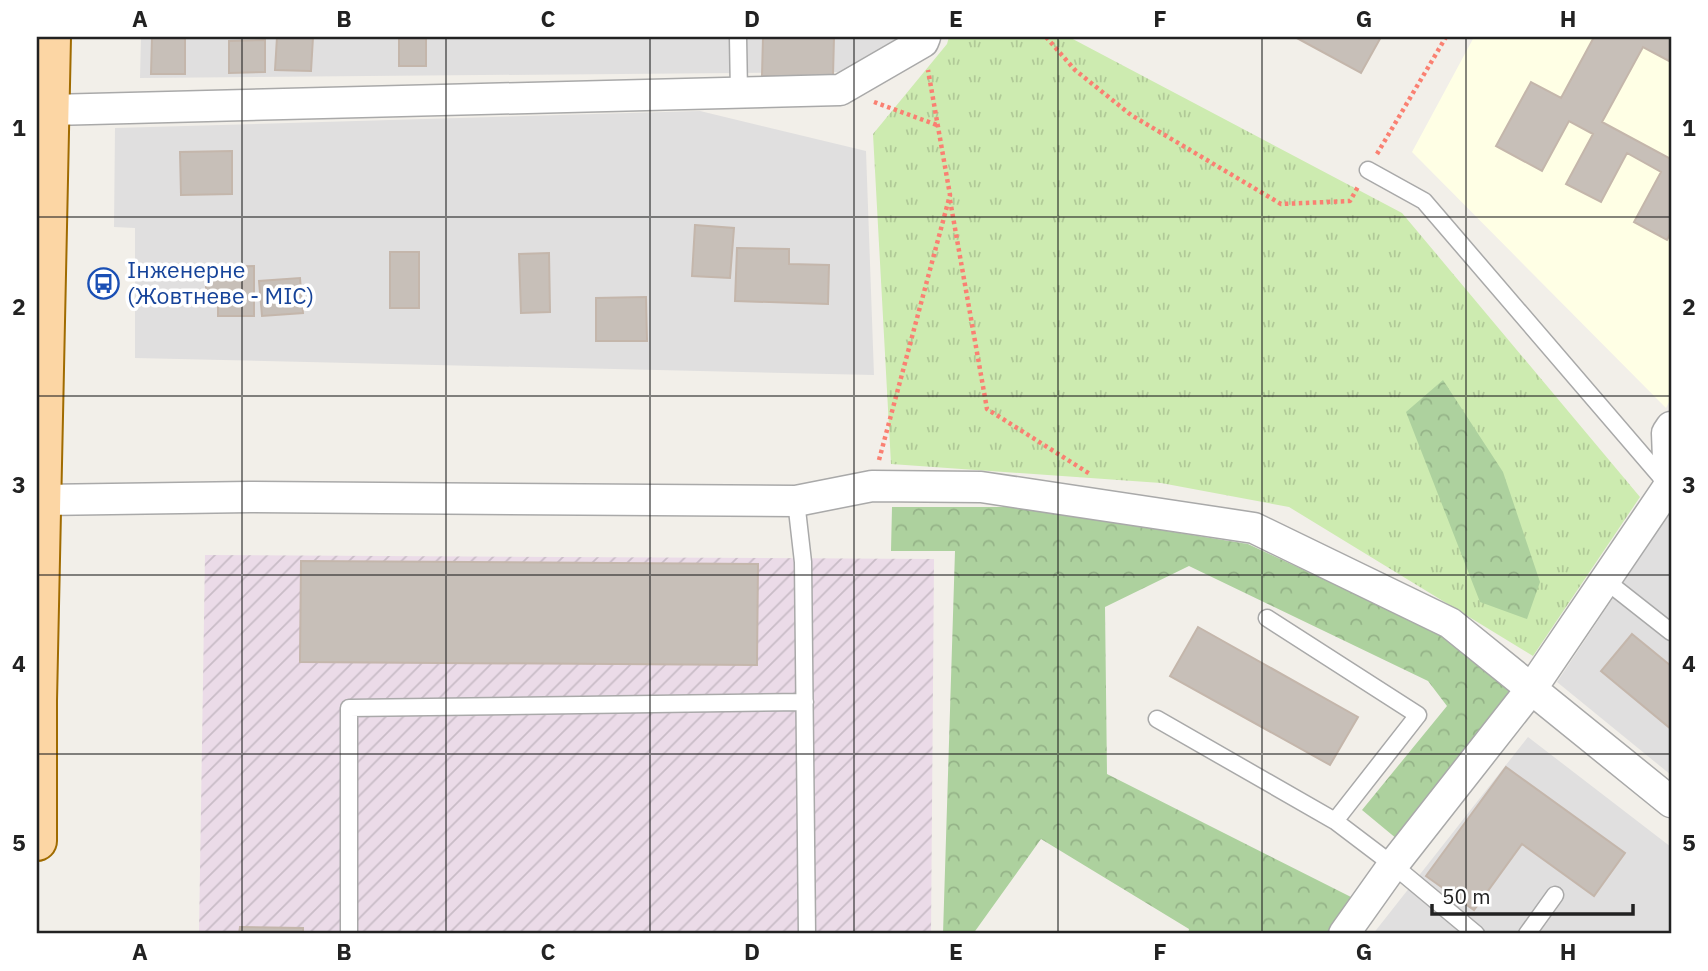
<svg xmlns="http://www.w3.org/2000/svg" width="1708" height="971" font-family="'IBM Plex Sans',sans-serif">
<style>
.residential{fill:#e0dfdf}
.industrial{fill:url(#industrial-furrows)}
.education{fill:#ffffe5}
.grass{fill:url(#grass-tufts)}
.forest{fill:url(#forest-crowns)}
.building{fill:#c7bfb8;stroke:#c4b6ab;stroke-width:2}
.lines{fill:none;stroke-linecap:round;stroke-linejoin:round}
.lane-casing{stroke:#a9a9a9;stroke-width:19}
.street-casing{stroke:#a9a9a9;stroke-width:33}
.primary-casing{stroke:#a06b00;stroke-width:42}
.path{stroke:#fa8072;stroke-width:4.5;stroke-dasharray:3.5 3.5;stroke-linecap:butt}
.lane{stroke:#fff;stroke-width:16}
.street{stroke:#fff;stroke-width:30}
.primary{stroke:#fcd6a4;stroke-width:38}
.grid{fill:none;stroke:#222;stroke-width:2;stroke-opacity:0.55}
.labels{text-anchor:middle;stroke-width:7;stroke-linejoin:round;paint-order:stroke}
.transit-label{font-size:23px;fill:#164399;stroke:#fff;text-anchor:start}
.neatline{fill:none;stroke:#222;stroke-width:2.5}
.grid-label{font-size:23px;text-anchor:middle;font-weight:bold;fill:#222}
</style>
<defs>
<pattern id="industrial-furrows" width="10" height="10" patternUnits="userSpaceOnUse" patternTransform="scale(1.75)"><rect width="10" height="10" fill="#ebdbe8"/><path d="M-1 1l2-2M0 10L10 0M9 11l2-2" fill="none" stroke="#c9bcc7"/></pattern>
<pattern id="grass-tufts" width="24" height="20" patternUnits="userSpaceOnUse" patternTransform="scale(1.75)"><rect width="24" height="20" fill="#cdebb0"/><path d="M3 7l-1-3M5 7V3M7 7l1-3M15 17l-1-3M17 17v-4M19 17l1-3" fill="none" stroke="#b0c997"/></pattern>
<pattern id="forest-crowns" width="20" height="18" patternUnits="userSpaceOnUse" patternTransform="scale(1.75)"><rect width="20" height="18" fill="#add19e"/><path d="M2 6a3 3 0 1 1 6 0M12 15a3 3 0 1 1 6 0" fill="none" stroke="#95b388"/></pattern>
</defs>
<rect width="100%" height="100%" fill="#f2efe9"/>
<!-- residential -->
<path class="residential" d="M141 37H901L849 72 140 78Z
M700 111 866 151 874 375 135 358V228L114 227 115 128Z
M1671 511V775L1557 682Z
M1528 737 1671 847V934H1373Z"/>
<!-- industrial -->
<path class="industrial" d="M205 555 934 559 931 934H199Z"/>
<!-- education -->
<path class="education" d="M1474 37H1671V398L1666 408 1412 152Z"/>
<!-- grass -->
<path class="grass" d="M949 37H1069L1402 213 1640 497 1533 656 1289 507 1161 483 891 464 873 134 947 44Z"/>
<!-- forest -->
<path class="forest" d="M1443 380 1503 472 1540 582 1527 619 1480 602 1406 412Z
M892 507H1018L1248 544 1433 630 1513 693 1397 839 1362 810 1447 706 1428 681 1189 566 1105 607 1107 774 1353 898 1326 934H1188L1189 929 1041 839 973 934H943L955 551H891Z"/>
<!-- building -->
<path class="building" d="M152 37H185V74H151Z
M277 37H313L311 71 275 70Z
M399 37H426V66H399Z
M763 37H834L833 76H762Z
M1295 37H1381L1361 73Z
M1594 37H1671V62L1643 47 1602 122 1671 159V232L1667 240 1634 222 1661 172 1627 153 1601 202 1566 184 1593 134 1569 121 1542 171 1496 146 1531 82 1561 98Z
M265 40V72L229 73V41Z
M232 151V194L181 195 180 152Z
M695 225 734 228 730 278 692 276Z
M737 248 789 249V264L829 265 828 304 735 301Z
M390 252H419V308H390Z
M549 253 550 312 521 313 519 254Z
M254 266V316H218V297H206V267Z
M300 278 303 313 262 316 259 281Z
M646 297 647 341H596V298Z
M301 561 758 564 757 665 300 662Z
M1198 627 1358 717 1330 765 1170 676Z
M1632 634 1671 666V729L1601 671Z
M1506 767 1625 853 1594 896 1522 844 1474 910 1426 876Z
M240 927 303 928V934H239Z"/>
<g class="lines">
<defs>
<path id="lane" d="M738 37 739 93
M1368 170 1424 201 1668 485
M796 501 803 562 807 934
M1605 580 1671 632
M1267 618 1418 715 1335 821 1393 865 1476 934
M1157 719 1335 821
M349 934V708L805 702
M1527 934 1555 895"/>
<path id="street" d="M51 110 840 90 923 42 925 37
M42 500 250 497 796 501 872 486 981 487 1254 528 1450 623 1671 802
M1344 934 1393 865 1532 688 1669 486 1667 433 1671 427"/>
<path id="primary" d="M37 841V701L51 37"/>
</defs>
<!-- lane casing -->
<use href="#lane" class="lane-casing"/>
<!-- street casing -->
<use href="#street" class="street-casing"/>
<!-- primary casing -->
<use href="#primary" class="primary-casing"/>
<!-- path -->
<path class="path" d="M1046 37 1075 70 1131 115 1281 204 1350 201 1359 185
M874 102 937 125
M1377 154 1446 37
M950 200 987 409 1090 474
M879 460 950 195 928 70"/>
<!-- lane -->
<use href="#lane" class="lane"/>
<!-- street -->
<use href="#street" class="street"/>
<!-- primary -->
<use href="#primary" class="primary"/>
</g>
<!-- grid -->
<path class="grid" d="M242 37V934M446 37V934M650 37V934M854 37V934M1058 37V934M1262 37V934M1466 37V934M37 217H1671M37 396H1671M37 575H1671M37 754H1671"/>
<!-- icons -->
<defs>
<symbol id="bus-ring" viewBox="-11 -11 22 22"><circle r="9.5" fill="#fff" stroke="#1a4fb4" stroke-width="1.5"/><path d="M-5-6H5V4H4V6H2V4H-2V6H-4V4H-5ZM-3.5-4V0h7V-4ZM-3.5 1.2v1.5H-2V1.2ZM2 1.2v1.5H3.5V1.2Z" fill="#1a4fb4"/></symbol>
</defs>
<g fill-rule="evenodd">
<use href="#bus-ring" x="86" y="266" width="35" height="35"/>
</g>
<g class="labels">
<!-- transit labels -->
<g class="transit-label">
<text x="127" y="278">Інженерне<tspan x="127" dy="26">(Жовтневе - МІС)</tspan></text>
</g>
</g>
<!-- border -->
<rect width="1708" height="971" fill="none" stroke="#ffffff" stroke-width="77"/>
<!-- scale -->
<path d="M1432 904v10h201v-10" fill="none" stroke="#222222" stroke-width="3.5"/>
<text x="1442" y="904" font-size="21" fill="#222222" stroke="#ffffff" stroke-width="5" paint-order="stroke">50 m</text>
<rect x="38" y="38" width="1632" height="894" class="neatline"/>
<g class="grid-label">
<text x="140" y="27">A</text>
<text x="344" y="27">B</text>
<text x="548" y="27">C</text>
<text x="752" y="27">D</text>
<text x="956" y="27">E</text>
<text x="1160" y="27">F</text>
<text x="1364" y="27">G</text>
<text x="1568" y="27">H</text>
<text x="19" y="136">1</text>
<text x="1689" y="136">1</text>
<text x="19" y="315">2</text>
<text x="1689" y="315">2</text>
<text x="19" y="493">3</text>
<text x="1689" y="493">3</text>
<text x="19" y="672">4</text>
<text x="1689" y="672">4</text>
<text x="19" y="851">5</text>
<text x="1689" y="851">5</text>
<text x="140" y="960">A</text>
<text x="344" y="960">B</text>
<text x="548" y="960">C</text>
<text x="752" y="960">D</text>
<text x="956" y="960">E</text>
<text x="1160" y="960">F</text>
<text x="1364" y="960">G</text>
<text x="1568" y="960">H</text>
</g>
</svg>
